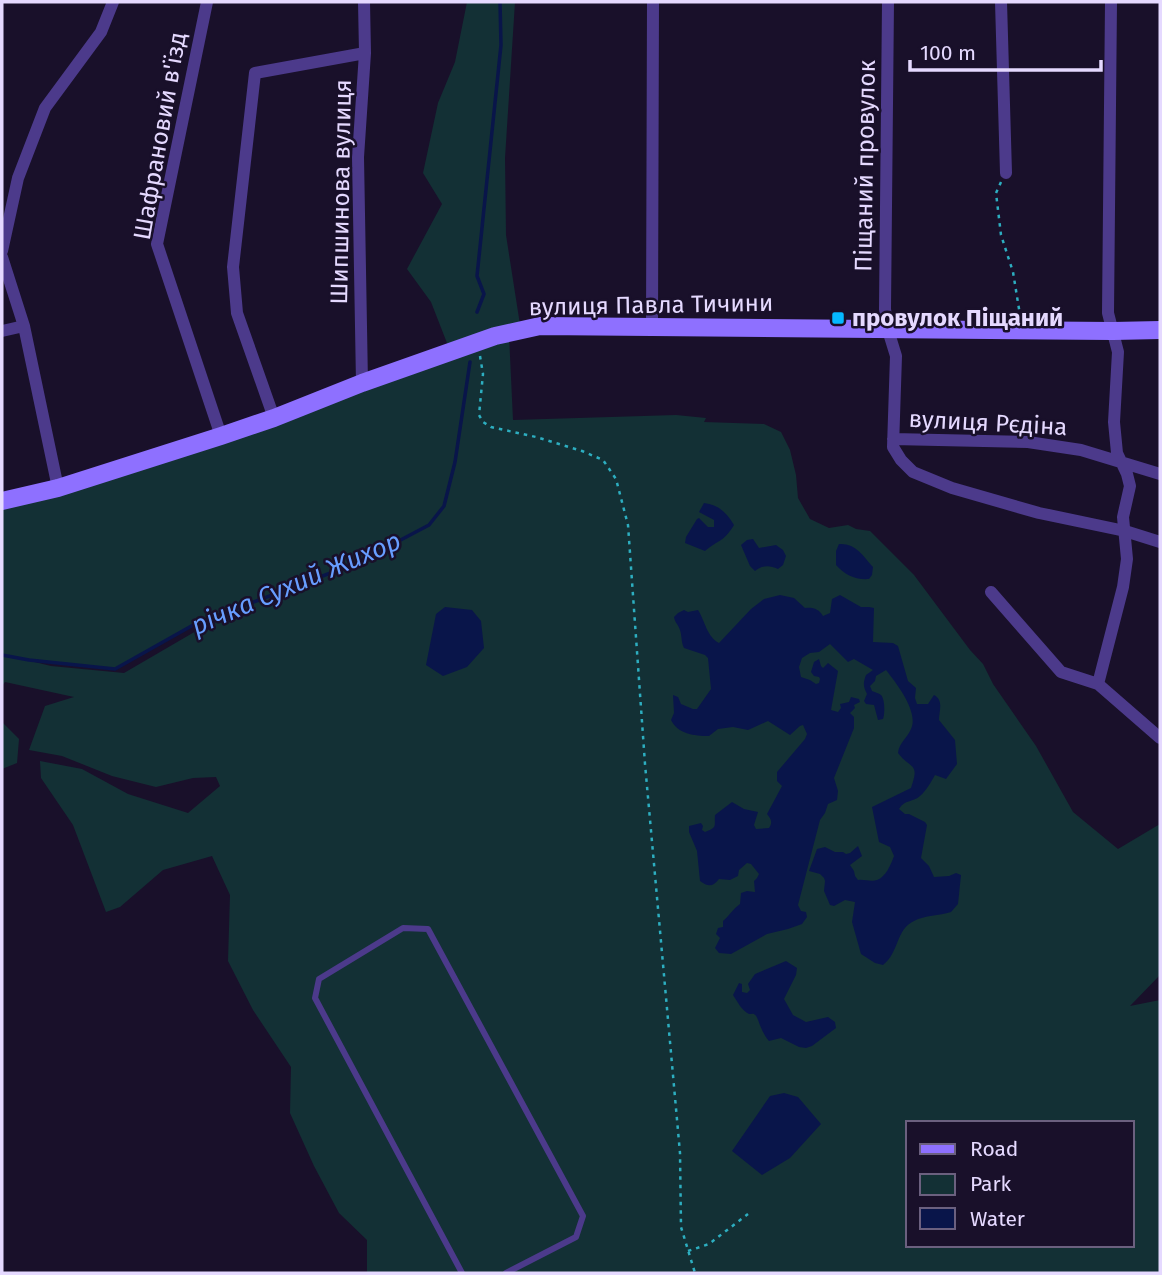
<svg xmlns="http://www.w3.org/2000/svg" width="1162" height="1275" font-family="'Fira Sans',sans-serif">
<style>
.green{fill:#133035;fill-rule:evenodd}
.water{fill:#09154a}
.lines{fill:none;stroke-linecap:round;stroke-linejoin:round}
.stream{stroke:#09154a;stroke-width:3.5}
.path{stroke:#2daec0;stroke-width:2.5;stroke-dasharray:3.5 5;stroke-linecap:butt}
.lane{stroke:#4c3a8b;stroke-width:6}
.street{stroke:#4c3a8b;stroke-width:12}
.secondary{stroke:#8e70ff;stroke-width:18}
.poi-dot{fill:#05b8ff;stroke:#19102a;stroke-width:2.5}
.labels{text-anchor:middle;stroke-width:5;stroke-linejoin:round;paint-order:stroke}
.street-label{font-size:24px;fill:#e5d9ff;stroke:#19102a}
.poi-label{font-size:24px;font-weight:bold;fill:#e5d9ff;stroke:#19102a;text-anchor:start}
.water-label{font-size:26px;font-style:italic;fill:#679dff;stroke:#19102a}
</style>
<rect width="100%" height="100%" fill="#19102a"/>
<!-- green -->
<path class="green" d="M467 2H515L505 158 506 235 521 331 509 335 513 420 676 415 706 418 704 422 764 424 781 432 790 450 796 475 798 498 810 519 829 528 848 525 856 529 870 531 914 575 970 650 983 664 993 684 1036 746 1073 812 1118 849 1160 824V975L1130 1006 1160 1000V1273H367V1240L339 1213 314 1166 290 1113 291 1067 253 1010 228 961 230 895 212 856 163 870 120 907 106 912 73 825 41 778 40 761 82 769 128 794 188 813 220 786 216 777 193 778 156 787 112 776 62 756 29 750 45 706 74 697 5 682 2 686V501L58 488 453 347 447 343 431 302 407 269 442 204 423 173 438 103 455 62ZM203 621 214 632 203 627 124 673 51 666 14 657 115 669ZM908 1123H1132V1245H908Z
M2 722 19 739 17 763 2 769Z"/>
<!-- water -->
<path class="water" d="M704 503C719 505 726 512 734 525 723 543 719 539 705 551L685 543 686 537 697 519 699 518 708 527H714V520L699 512Z
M753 539 759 548 776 545 783 550 786 556 783 565 778 569C769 565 763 565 755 571L750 566 741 545 747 540Z
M839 544C856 543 863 556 873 567L872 575 869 579C855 580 845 575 836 565V551Z
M780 595 794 598 805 608C813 607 819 609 823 616L830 613 832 599 840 595 861 607H869L874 608 873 642 893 643 898 646 908 681 916 688 915 698 917 704H928L934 695C944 700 939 711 939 720L955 740 957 764 946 779 935 775C931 782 926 791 920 796 912 803 905 799 899 809L905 814H909L925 822 927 825 921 858 929 866 934 877 949 876 956 873 961 875 958 904 951 912C939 916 925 915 914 921 896 929 899 953 883 965L875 963 861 954 852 922 855 902 845 900 834 906 830 905 824 891 825 881 824 878 820 874 809 871 817 849 825 847 835 852H843L846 854 850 853 858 846 862 856 850 865 854 871 855 876 858 880C864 879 871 882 877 880 886 877 891 864 894 856L890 847 879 842 872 807 911 788C920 762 911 770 898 753 899 743 907 738 911 729 919 712 897 684 886 670L876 676 875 681 870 686 872 691C874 692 879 693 881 695 885 699 885 714 883 719L878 720 874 705 866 704 864 701 867 694C863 686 863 683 866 675L873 670 854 659 848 662 830 644 819 652 810 653 802 658 799 667 801 677 810 680 816 684 819 683 820 679 819 677 814 676 811 672 814 662 819 659 821 666 823 668 828 663 838 671 831 710 838 712 841 708 840 704 849 702 851 697 859 699 860 702 854 705 855 708 850 713 854 717V728L834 778 838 791 837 800 828 804 825 813 820 820 798 905 801 911 806 912 807 917 802 924 788 929 767 934 731 954 719 953 715 948 720 938 716 934 718 928 723 927V921C729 916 733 909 740 904L741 893 747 891 755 892 754 881 757 878 759 874 751 864 747 863 739 870 738 876 730 880 719 879C713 887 708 887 700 881L697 851 689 832V826L701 823 703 826 702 830 705 832C718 827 714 826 715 815L732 802 744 809 758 812 754 825 756 829 769 828C773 822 771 819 767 814L782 786 777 781V772L805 739 807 734 803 725 800 726 790 735 768 721 748 730 733 727 718 729 709 736C694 736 678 734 671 720L674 713 673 695 678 697 681 704 693 709H697L711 689 708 658 705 655 684 648C681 642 682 636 680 630 678 624 675 623 674 617L678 613 684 610 688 612 698 610C705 621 707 637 719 643L751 609 764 599Z
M445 607 472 610 481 621 484 648 467 667 443 676 426 665 436 614Z
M786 961 797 968 796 975 784 999 793 1015 806 1022 828 1017 835 1022 836 1028 812 1046 806 1048 799 1047 781 1038 769 1041C761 1033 758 1016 755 1015 754 1013 751 1014 749 1014 742 1011 737 1001 733 995L739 983 742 984V992L747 993 750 990 748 984 755 974Z
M784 1093 798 1097 821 1124 790 1158 762 1175 732 1151 770 1096Z"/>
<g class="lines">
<!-- stream -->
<path class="stream" d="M477 312 484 294 477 276 501 45 500 2
M2 655 29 660 115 669 195 624 357 563 429 525 444 506 455 462 470 362"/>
<!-- path -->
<path class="path" d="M1001 182 996 193 1001 235 1013 272 1020 315
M480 356 483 374 479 415 483 422 491 427 536 437 582 451 603 460 616 479 628 525 645 764 680 1153 681 1227 695 1273
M688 1251 709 1244 748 1214"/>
<!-- lane -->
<path class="lane" d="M462 1273 315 998 319 979 403 928 428 929 583 1216 576 1237 506 1273"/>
<!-- street -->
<path class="street" d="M207 2 157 244 221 436
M888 2 885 309 888 330 896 356 893 447 901 460 913 472 952 488 1039 513 1125 531 1160 542
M1001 2 1006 173
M2 251 18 178 45 108 101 32 113 2
M2 257 24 326 58 488
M652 326 653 2
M2 331 24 326
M362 383 358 157 365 53 364 2
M274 418 237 313 233 267 255 73 365 53
M893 439 1028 442 1081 450 1160 474
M991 592 1061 672 1098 684 1160 738
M1098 684 1123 587 1127 559 1123 517 1130 486 1127 474 1117 453 1114 422 1118 352 1108 313 1111 2"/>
<!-- secondary -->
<path class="secondary" d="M2 501 58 488 221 436 274 418 362 383 495 336 540 326 1113 331 1160 330"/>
</g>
<!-- markers -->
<rect class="poi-dot" x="831" y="311" width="14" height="14" rx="3.5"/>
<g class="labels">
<!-- street labels -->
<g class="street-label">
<text transform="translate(160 136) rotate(-80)" y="8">Шафрановий в'їзд</text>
<text transform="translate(865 166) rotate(-89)" y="8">Піщаний провулок</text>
<text transform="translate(341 192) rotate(-89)" y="8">Шипшинова вулиця</text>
<text transform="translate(651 305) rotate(-1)" y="8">вулиця Павла Тичини</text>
<text transform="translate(988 423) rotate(3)" y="8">вулиця Рєдіна</text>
</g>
<!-- poi labels -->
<g class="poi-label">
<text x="852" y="326">провулок Піщаний</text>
</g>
<!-- water labels -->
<g class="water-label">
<text transform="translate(296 583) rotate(-23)" y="9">річка Сухий Жихор</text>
</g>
</g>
<!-- border -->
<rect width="1162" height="1275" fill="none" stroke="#e5d9ff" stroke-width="7"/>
<!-- legend -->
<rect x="906" y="1121" width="228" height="126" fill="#19102a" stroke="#6b607f" stroke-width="2"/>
<rect x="920" y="1144" width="35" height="10" fill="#8e70ff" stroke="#6b607f" stroke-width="2"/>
<text x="970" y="1156" font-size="21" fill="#e5d9ff">Road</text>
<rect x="920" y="1174" width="35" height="21" fill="#133035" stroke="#6b607f" stroke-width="2"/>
<text x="970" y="1191" font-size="21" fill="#e5d9ff">Park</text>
<rect x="920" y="1208" width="35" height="21" fill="#09154a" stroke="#6b607f" stroke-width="2"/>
<text x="970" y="1226" font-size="21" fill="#e5d9ff">Water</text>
<!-- scale -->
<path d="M910 60v10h191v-10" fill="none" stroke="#e5d9ff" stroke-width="3.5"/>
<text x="920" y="60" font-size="21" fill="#e5d9ff" stroke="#19102a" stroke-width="5" paint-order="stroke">100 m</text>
</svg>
